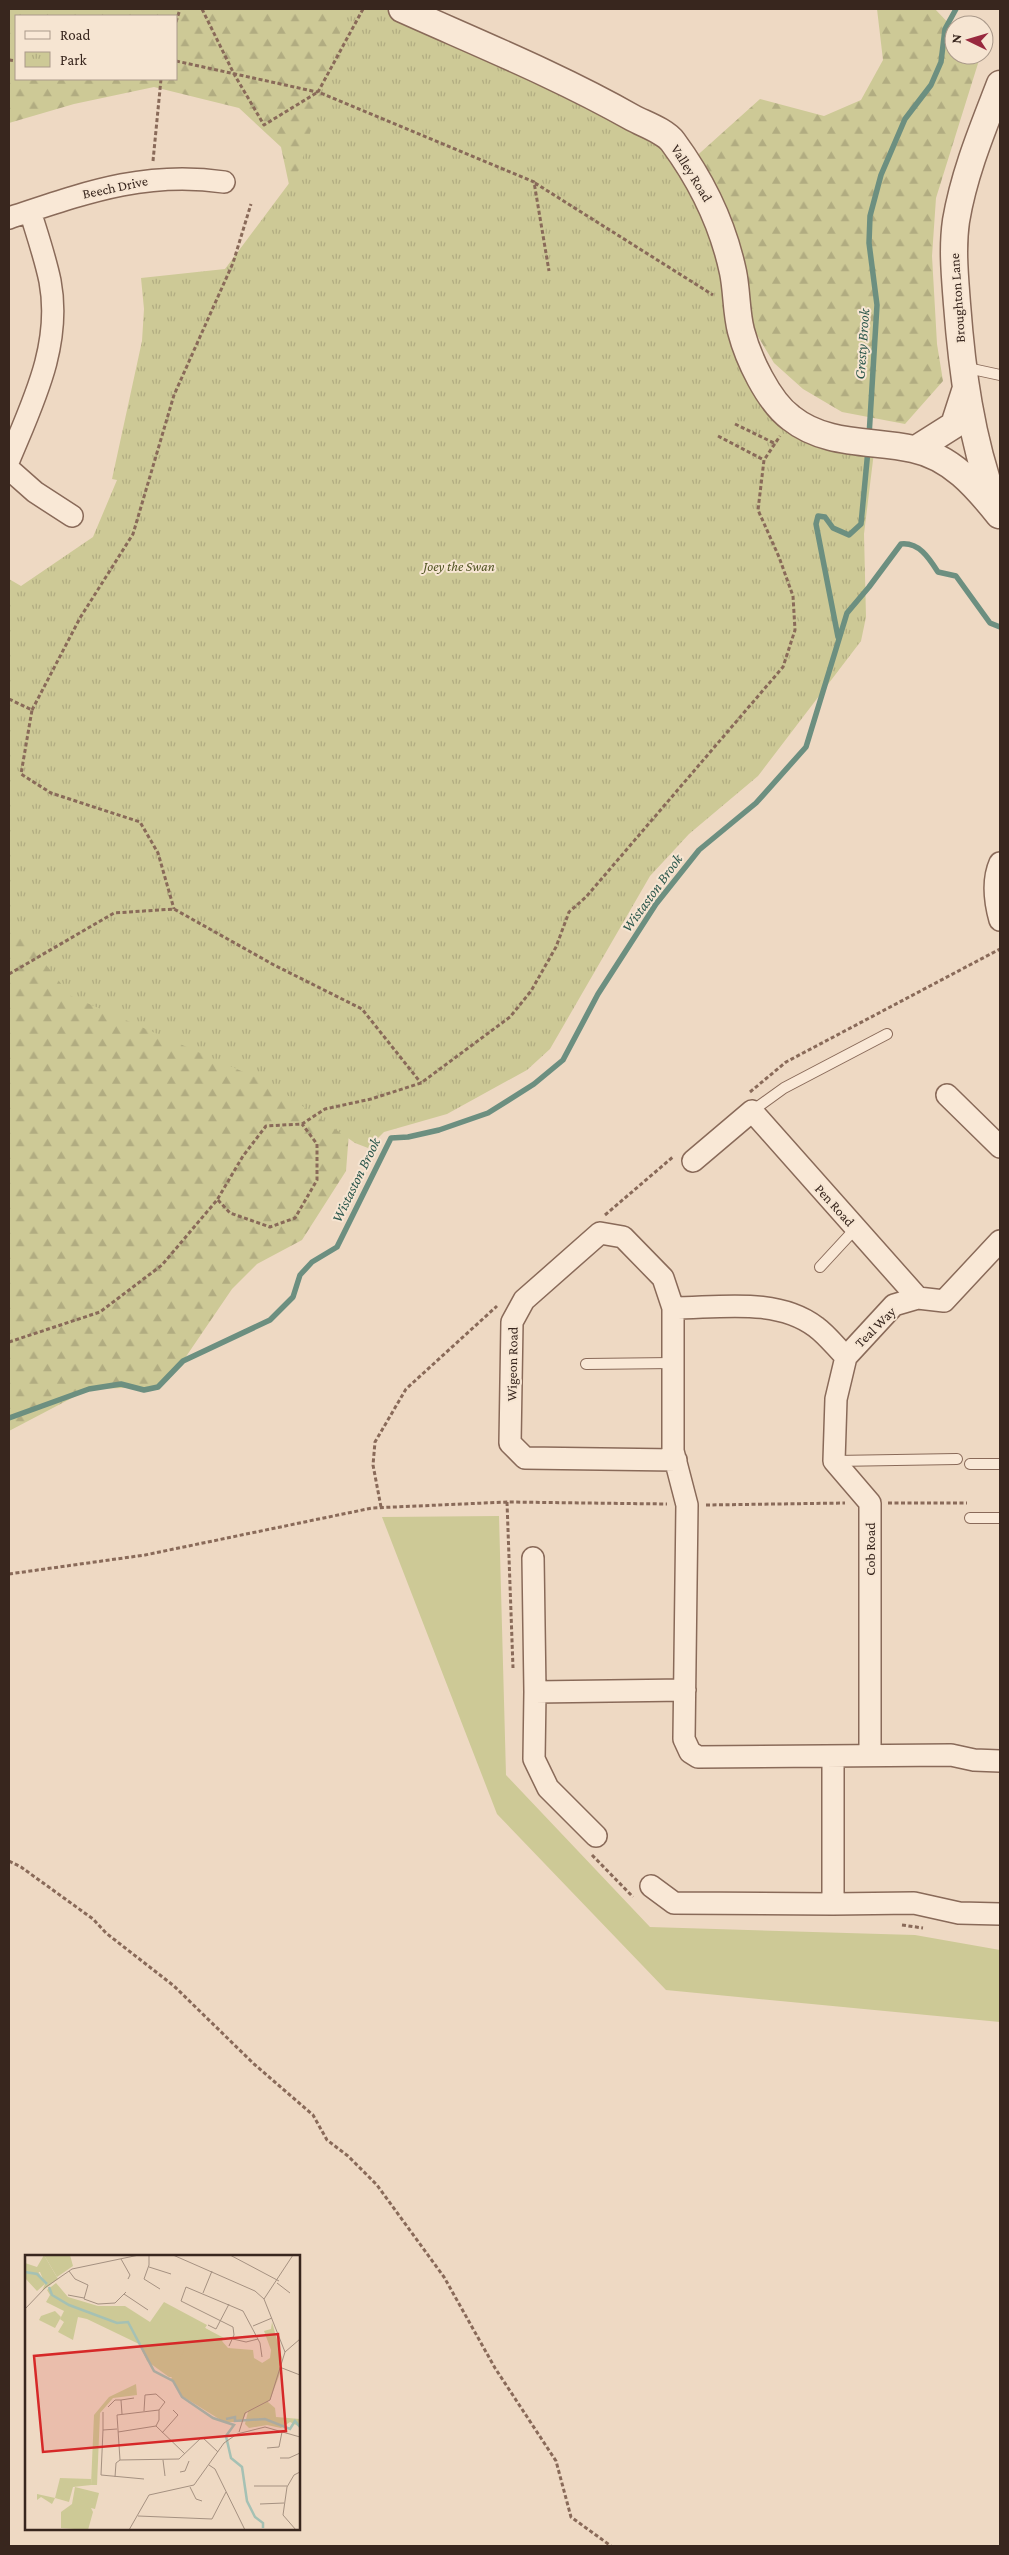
<svg xmlns="http://www.w3.org/2000/svg" width="1009" height="2555" font-family="'Crimson Pro',serif">
<style>
.grass{fill:#cdc996}
.forest{fill:url(#forest-firs);fill-rule:evenodd}
.park{fill:url(#park-tufts)}
.lines{fill:none;stroke-linecap:round;stroke-linejoin:round}
.stream{stroke:#6c8f80;stroke-width:5.5}
.service-casing{stroke:#896a59;stroke-width:12}
.minor-casing{stroke:#896a59;stroke-width:24}
.tertiary-casing{stroke:#896a59;stroke-width:29}
.path{stroke:#896a59;stroke-width:3;stroke-dasharray:4 2.5;stroke-linecap:butt}
.service{stroke:#f9e8d6;stroke-width:10}
.minor{stroke:#f9e8d6;stroke-width:21}
.tertiary{stroke:#f9e8d6;stroke-width:26}
.labels{text-anchor:middle;stroke-width:4;stroke-linejoin:round;paint-order:stroke}
.street-label{font-size:14px;fill:#38261e;stroke:#f6e5d2}
.park-label{font-size:14px;font-style:italic;fill:#525524;stroke:#f6e5d2}
.water-label{font-size:15px;font-style:italic;fill:#2d584d;stroke:#f6e5d2}
.inset-river{fill:none;stroke:#a5c1b4;stroke-width:2.5}
.inset-road{fill:none;stroke:#a59181;stroke-width:1}
.view{fill:#d62828;fill-opacity:0.15;stroke:#d62828;stroke-width:2.5}
.inset-edge{fill:none;stroke:#38261e;stroke-width:2.5}
</style>
<defs>
<pattern id="forest-firs" width="22" height="20" patternUnits="userSpaceOnUse" patternTransform="scale(1.25)"><rect width="22" height="20" fill="#cdc996"/><path d="M5 1l3.5 6h-7zM16 11l3.5 6h-7z" fill="#b1ac81"/></pattern>
<pattern id="park-tufts" width="24" height="20" patternUnits="userSpaceOnUse" patternTransform="scale(1.25)"><rect width="24" height="20" fill="#cdc996"/><path d="M3 7l-1-3M5 7V3M7 7l1-3M15 17l-1-3M17 17v-4M19 17l1-3" fill="none" stroke="#b1ac81"/></pattern>
</defs>
<rect width="100%" height="100%" fill="#eed9c3"/>
<!-- grass -->
<path class="grass" d="M499 1516 506 1775 650 1927 915 1935 1000 1950V2022L666 1990 497 1814 382 1517Z"/>
<!-- forest -->
<path class="forest" d="M9 9H356L691 161 760 99 824 116 861 100 883 60 877 9H935L954 29V55H978L980 57 936 198 932 256 937 344 943 381 905 424 842 412 803 389 774 363 751 325 298 227 281 147 239 108 154 87 74 104 9 123ZM16 16H176V79H16Z
M9 852 353 1081 346 1171 302 1240 257 1264 232 1289 183 1361 158 1387 89 1389 9 1431Z"/>
<!-- park -->
<path class="park" d="M347 9H402L671 139 712 206 741 331 790 418 874 452 864 534 866 617 861 641 758 776 689 834 650 876 550 1049 527 1070 447 1114 384 1132 368 1148 355 1143 271 1084 71 996 9 919V579L21 586 93 537 117 480 112 479 142 341 144 309 141 278 225 269 299 170Z"/>
<g class="lines">
<!-- stream -->
<path class="stream" d="M869 436 877 305 869 243 870 216 881 175 905 119 931 85 941 62 945 29 956 9
M838 637 816 524 818 516 825 517 833 528 849 535 861 524 868 450
M9 1418 89 1389 121 1384 144 1390 158 1387 183 1361 270 1320 293 1297 300 1275 312 1262 337 1247 391 1138 408 1137 439 1130 488 1113 534 1084 563 1060 598 994 656 904 699 850 756 803 806 747 847 613 869 587 901 544C919 542 929 558 938 572L956 576 990 623 1000 627"/>
<defs>
<path id="service" d="M963 367 1000 375
M752 1111 784 1088 887 1034
M820 1267 856 1228
M586 1364 673 1363
M835 1461 957 1459
M970 1464H1000
M970 1518H1000"/>
<path id="minor" d="M9 218C82 194 145 170 224 182
M9 460C33 402 62 345 50 281 45 257 37 234 30 211
M9 469 35 492 72 516
M1000 863C992 881 995 902 1000 920
M947 1095 1000 1147
M693 1161 752 1111 918 1298
M673 1308 663 1278 623 1237 600 1233 524 1300 512 1322 510 1443 525 1458 676 1460
M846 1357C836 1347 827 1335 816 1327 777 1297 718 1308 673 1308V1451L687 1505 684 1739 690 1752 698 1757 951 1755 974 1760 1000 1761
M533 1558 535 1692 685 1690
M535 1692 534 1759 548 1788 596 1836
M870 1755V1503L834 1461 836 1399 846 1357 894 1305 918 1298 944 1301 1000 1241
M651 1886 674 1903 833 1904V1756
M833 1904 914 1903 959 1913 1000 1914"/>
<path id="tertiary" d="M402 9C480 44 559 76 633 118 644 124 665 131 673 142 701 180 723 225 733 272 737 291 736 312 741 331 748 358 768 401 791 418 826 446 872 440 913 449 951 457 976 486 999 515
M916 449 954 425 965 391
M994 501C971 438 962 371 957 304 955 277 952 249 956 221 964 173 983 128 1000 84"/>
</defs>
<!-- service casing -->
<use href="#service" class="service-casing"/>
<!-- minor casing -->
<use href="#minor" class="minor-casing"/>
<!-- tertiary casing -->
<use href="#tertiary" class="tertiary-casing"/>
<!-- path -->
<path class="path" d="M202 9 234 74 264 125 318 92
M363 9 318 92 534 182 549 271
M176 22 180 9
M9 60 16 61
M176 61 317 92
M153 161 161 79
M535 183 713 295
M735 424 776 444
M718 436 764 460
M9 699 32 710 21 774 51 793 140 822 158 853 174 909
M32 710 80 618 133 534 174 395 233 263 251 204
M9 974 114 913 174 909 274 965 362 1009 421 1083
M750 1092 786 1062 1000 949
M218 1200 230 1213 270 1227 295 1218 317 1180V1144L302 1124
M605 1215 674 1156
M9 1342 100 1312 162 1265 217 1200 243 1156 266 1126 302 1124 325 1109 371 1099 421 1083 510 1017 531 991 556 947 569 912 586 897 783 667 795 630 793 596 779 557 758 510 764 460 780 436
M507 1502 513 1668
M888 1503H967
M706 1505 845 1503
M381 1507 373 1465 375 1442 406 1389 497 1306
M9 1574 145 1555 372 1508 507 1502 667 1504
M592 1855 633 1897
M9 1861 21 1867 93 1919 106 1933 174 1986 254 2064 313 2115 327 2140 348 2156 377 2185 444 2277 495 2368 556 2461 571 2517 611 2546
M902 1925 923 1928"/>
<!-- service -->
<use href="#service" class="service"/>
<!-- minor -->
<use href="#minor" class="minor"/>
<!-- tertiary -->
<use href="#tertiary" class="tertiary"/>
</g>
<g class="labels">
<!-- street labels -->
<g class="street-label">
<text transform="translate(692 173) rotate(58)" y="5">Valley Road</text>
<text transform="translate(115 187) rotate(-12)" y="5">Beech Drive</text>
<text transform="translate(957 298) rotate(-94)" y="5">Broughton Lane</text>
<text transform="translate(835 1205) rotate(48)" y="5">Pen Road</text>
<text transform="translate(875 1327) rotate(-45)" y="5">Teal Way</text>
<text transform="translate(512 1364) rotate(-89)" y="5">Wigeon Road</text>
<text transform="translate(870 1549) rotate(-90)" y="5">Cob Road</text>
</g>
<!-- park labels -->
<g class="park-label">
<text x="459" y="571">Joey the Swan</text>
</g>
<!-- water labels -->
<g class="water-label">
<text transform="translate(862 344) rotate(-86)" y="5">Gresty Brook</text>
<text transform="translate(652 893) rotate(-54)" y="5">Wistaston Brook</text>
<text transform="translate(356 1180) rotate(-64)" y="5">Wistaston Brook</text>
</g>
</g>
<!-- overview -->
<g transform="translate(25 2255)">
<rect width="275" height="275" fill="#eed9c3"/>
<path d="M13 16 20 29 12 36 0 23V17ZM111 129 112 140 88 143 75 158 72 230H66L69 160 84 142ZM50 232 74 238 70 254 66 253 68 257 63 275 36 273V257L47 249Z" fill="#cdc996"/>
<path d="M19 0 33 24 17 36 20 29 15 17H0V8L12 12ZM31 28 43 42 73 51H100L125 67 139 47 182 70 180 73 185 76 153 122H144L122 106 114 89 62 64 53 62 48 85 33 77 39 67 35 64 39 56 21 47 25 40 22 35ZM247 67 257 103 243 147 250 153 251 162 275 164V172L265 167 256 173 242 170 224 173 220 169 234 110 245 103 246 95 239 76 246 74ZM35 223 66 224V230L48 232 44 247 30 243 27 249 16 242 12 245V239L30 243Z" fill="#cdc996"/>
<path d="M180 73 199 83 197 86 203 93 228 95 229 103 239 109 257 113 245 145 222 156 217 167H199L157 141 146 124 159 95Z" fill="#cdc996"/>
<path d="M19 0H45L48 11 32 22ZM30 56 36 62 30 73 14 65 16 61Z" fill="#cdc996"/>
<path class="inset-river" d="M0 17 12 19 22 29M24 32 27 40 44 50 92 68 103 67 129 116 148 126 157 142 188 163 209 170 201 181 206 203 217 212 222 246 230 262 238 268V273M201 164 210 162V166L240 164 265 174 270 166 275 172"/>
<path class="inset-road" d="M124 0V10L119 24 135 34M148 0 230 36 239 44 260 97M205 0 254 26M96 4 105 20 103 24M124 12 146 19M44 16 50 24 63 30M252 28 265 38M63 30 59 44 73 49 90 48 101 37M178 38 187 16M99 39 123 55M43 40 59 43M239 44 268 0M0 54 21 32 47 14 114 0M183 70 191 74 204 49M228 71 247 63M208 84 221 87 233 84M204 91 209 80 208 72 156 46 161 32 218 56 235 88 237 102M257 113 275 120M83 152 90 145H96M119 156 120 140 131 139 140 147 134 155M78 157V175L92 174M97 159 96 145 109 143M131 171 134 165V155L92 160 95 205 154 204 177 182 193 197M131 171 160 199M78 175 76 220 119 224M93 177 131 171M214 177 220 158 245 145 260 97 275 84M137 178 153 160 148 155M242 193 254 192 257 177M255 203H264L275 198M138 205 140 221M184 210 190 214 220 275M155 217 160 216 164 206M90 222 91 208 95 205M229 231H262M165 232 171 244 177 246M235 249 259 248M113 261 187 264M187 264 201 237M104 275 124 240 169 230 199 188 212 179 240 172 275 182M271 275 258 260 262 232 269 220 275 217"/>
<path class="view" d="M253 79 261 176 18 197 9 101Z"/>
<rect width="275" height="275" class="inset-edge"/>
</g>
<!-- border -->
<rect width="1009" height="2555" fill="none" stroke="#38261e" stroke-width="20"/>
<!-- legend -->
<rect x="15" y="15" width="162" height="65" fill="#f6e5d2" stroke="#aa998a"/>
<rect x="25" y="31" width="25" height="8" fill="#f9e8d6" stroke="#aa998a"/>
<text x="60" y="40" font-size="15" fill="#38261e">Road</text>
<rect x="25" y="52" width="25" height="15" fill="url(#park-tufts)" stroke="#aa998a"/>
<text x="60" y="65" font-size="15" fill="#38261e">Park</text>
<!-- north arrow -->
<g transform="translate(969 40) rotate(275)"><circle r="24" fill="#f6e5d2" stroke="#aa998a"/>
<path d="M0-4L9 19L0 12L-9 19Z" fill="#98293e"/>
<text y="-8" font-size="14" font-weight="bold" text-anchor="middle" fill="#38261e">N</text>
</g>
</svg>
